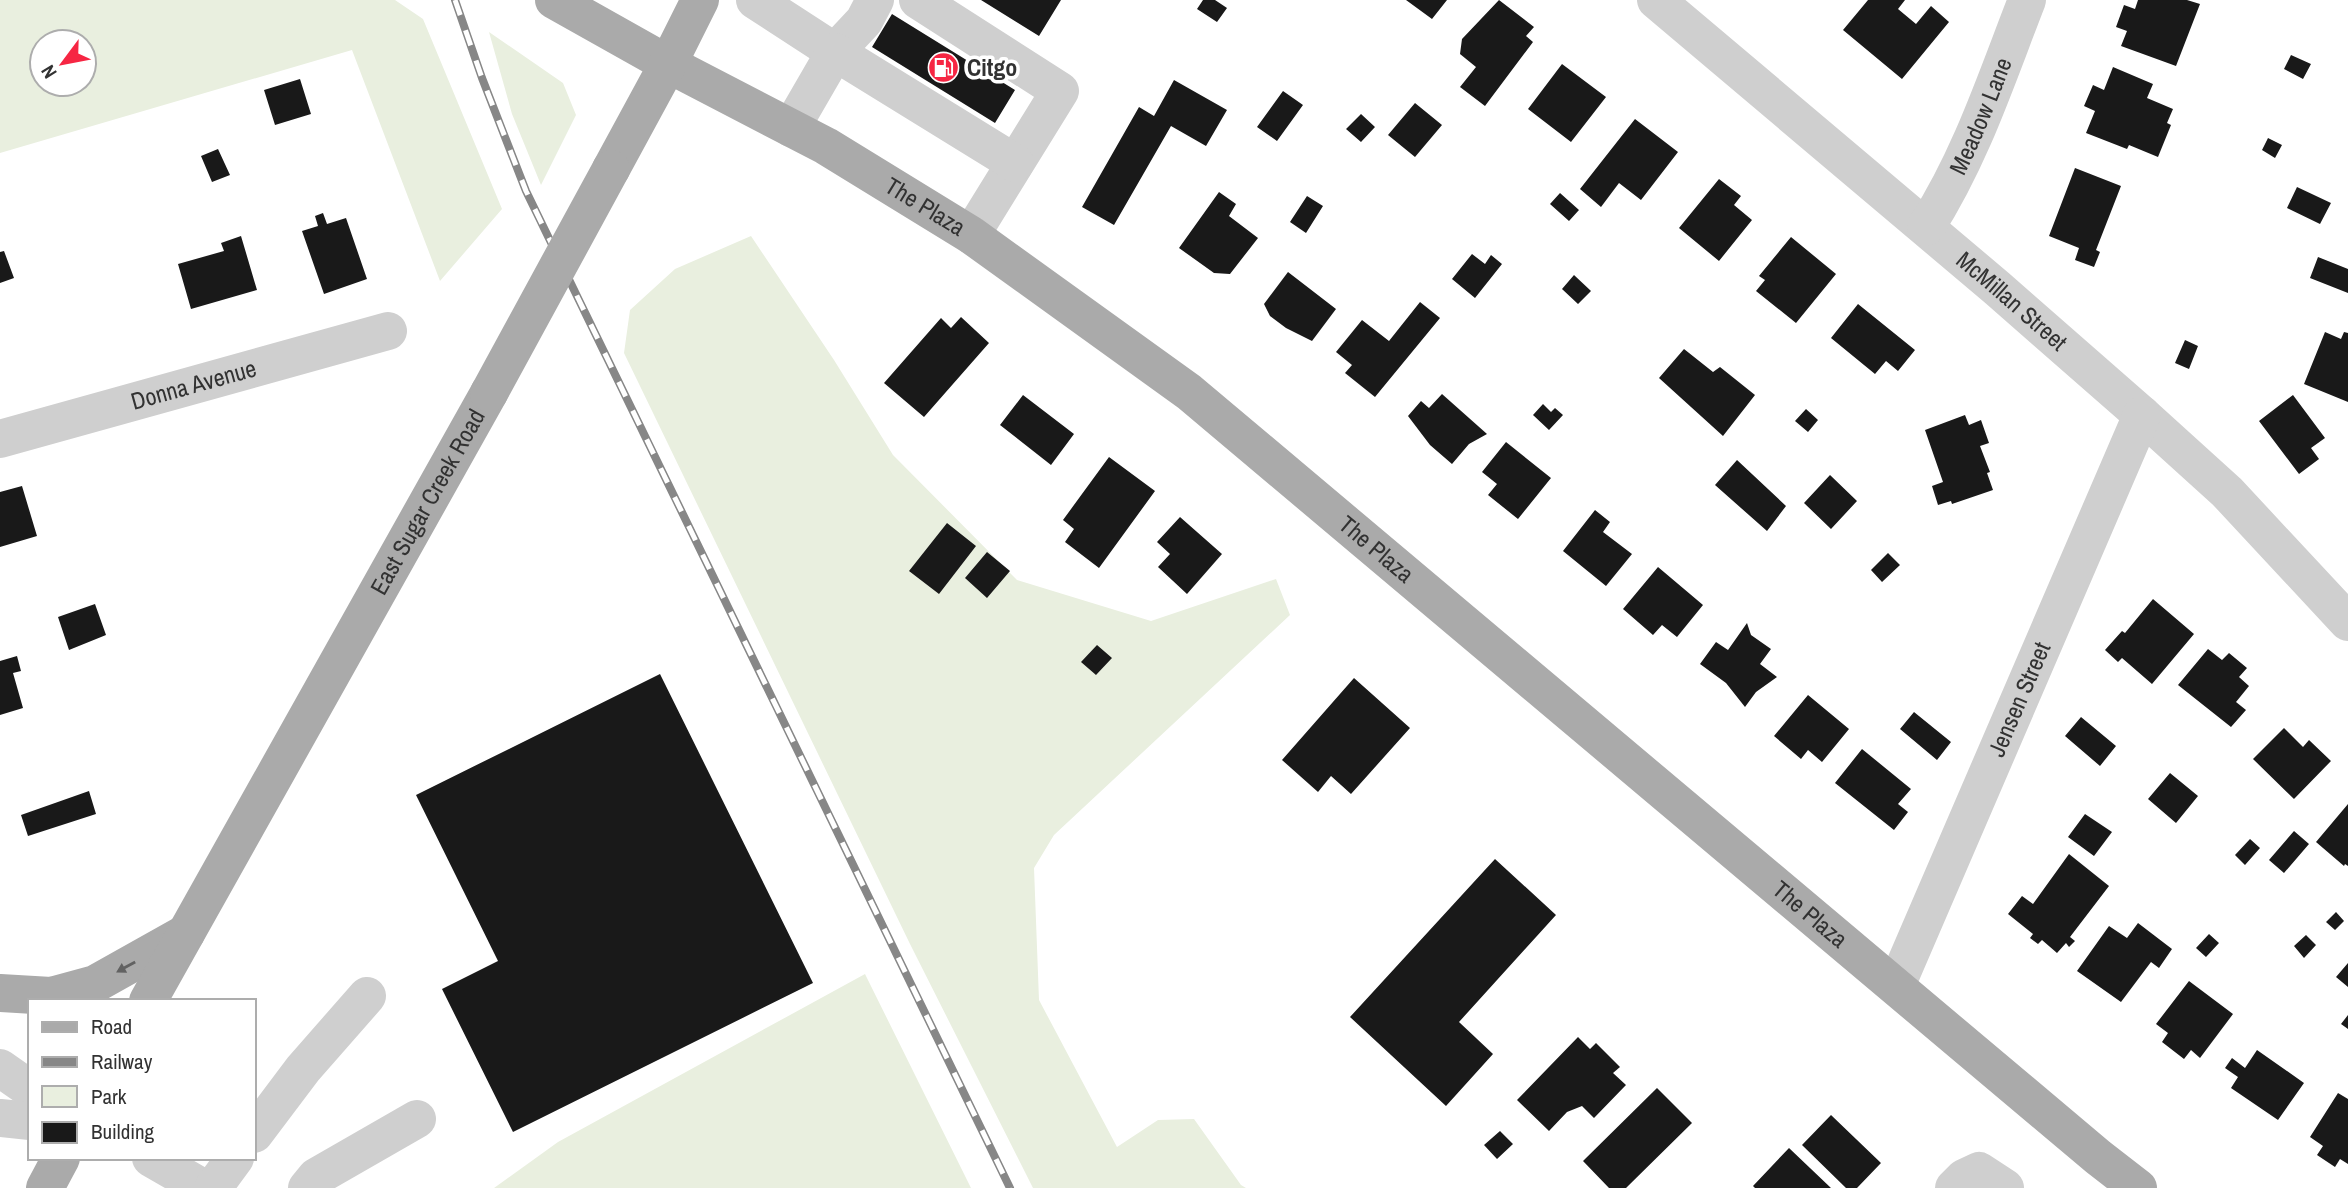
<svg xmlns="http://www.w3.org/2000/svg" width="2348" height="1188" font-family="'Archivo Narrow',sans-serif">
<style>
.green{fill:#e9efdf;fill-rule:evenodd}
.building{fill:#191919}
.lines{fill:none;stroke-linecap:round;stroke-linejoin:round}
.minor{stroke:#cfcfcf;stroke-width:38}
.major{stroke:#aaa;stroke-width:38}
.rail-casing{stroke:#878787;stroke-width:8}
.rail{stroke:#fff;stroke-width:5;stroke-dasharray:16;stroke-linecap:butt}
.major-bridge{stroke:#aaa;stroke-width:38}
.oneway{fill:#626262}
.labels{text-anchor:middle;stroke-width:7;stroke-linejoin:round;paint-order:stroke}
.poi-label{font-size:24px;font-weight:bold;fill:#323232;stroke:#fff;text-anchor:start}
.street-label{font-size:24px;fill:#323232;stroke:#fff}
</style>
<rect width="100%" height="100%" fill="#fff"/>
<!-- green -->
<path class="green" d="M0 0H395L423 19 502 209 440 281 352 50 0 153ZM84 42V84H42V42Z
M489 32 563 83 576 115 541 185 512 114Z
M751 236 834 360 893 455 1017 580 1151 621 1276 579 1290 615 1054 835 1034 868 1039 1000 1117 1147 1158 1120 1194 1119 1241 1185 1246 1188H1033L910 944 624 353 630 310 675 269Z
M865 974 971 1188H494L558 1142Z"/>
<!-- building -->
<path class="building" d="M981 0H1061L1039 36Z
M1203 0H1215L1227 8 1217 22 1197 9Z
M1406 0H1447L1432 19Z
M1499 0 1534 27 1526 36 1533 42 1485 106 1460 87 1476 67 1460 54 1462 39Z
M1868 0H1905L1898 9 1916 24 1931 6 1949 22 1902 79 1843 30Z
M2138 0H2187L2200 4 2176 66 2121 46 2127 31 2116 27 2124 5 2135 9Z
M892 14 1015 90 995 123 872 47Z
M2291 55 2311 64 2303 79 2284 69Z
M1562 64 1606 97 1571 142 1528 109Z
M2113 67 2153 84 2147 98 2173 109 2167 123 2171 125 2158 157 2129 145 2127 149 2086 133 2095 111 2084 106 2093 85 2104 90Z
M300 79 311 114 275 125 264 90Z
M1174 80 1227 110 1206 146 1171 126 1114 225 1082 207 1139 107 1154 116Z
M1283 91 1303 105 1277 141 1257 127Z
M1415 103 1442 125 1415 157 1388 135Z
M1361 114 1375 127 1361 142 1346 129Z
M1635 119 1678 152 1641 200 1619 183 1601 207 1580 189Z
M2268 138 2282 145 2275 158 2262 150Z
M218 149 230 175 212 182 201 156Z
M2075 168 2121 186 2096 250 2100 252 2094 267 2075 260 2079 248 2049 236Z
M1719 179 1741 196 1734 205 1752 220 1719 261 1679 228Z
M2297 187 2331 203 2320 224 2287 208Z
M1219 192 1236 204 1229 216 1258 238 1230 274 1214 273 1179 248Z
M1560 193 1579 210 1569 221 1550 204Z
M1307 196 1323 206 1306 233 1290 222Z
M323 213 327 224 346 218 367 279 324 294 302 231 318 226 315 216Z
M241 236 257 290 191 309 178 264 224 251 221 243Z
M1791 237 1836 274 1796 323 1756 291 1765 280 1759 276Z
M4 251 14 278 0 283V252Z
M1472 254 1485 264 1491 255 1502 264 1475 298 1452 279Z
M2318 257 2348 269V293L2310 278Z
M1288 272 1336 309 1312 341 1286 328 1270 316 1264 304Z
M1574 275 1591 291 1578 304 1562 289Z
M1420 302 1440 318 1375 397 1345 373 1352 365 1336 352 1362 320 1389 341Z
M1858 304 1915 350 1898 371 1886 361 1875 374 1831 338Z
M961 317 989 343 924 417 884 383 941 318 951 328Z
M2325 332 2341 339 2344 332 2348 333V402L2304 384Z
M2185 340 2198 346 2189 369 2175 363Z
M1684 349 1713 372 1720 367 1755 395 1723 436 1659 378Z
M1442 394 1487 434 1469 444 1452 464 1430 445 1408 416 1421 401 1429 408Z
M1023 395 1074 434 1051 465 1000 425Z
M2293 395 2325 438 2311 448 2319 459 2299 474 2259 421Z
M1543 404 1551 412 1555 408 1563 415 1549 430 1533 415Z
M1806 409 1818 420 1808 432 1795 421Z
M1965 415 1969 425 1981 420 1989 443 1980 446 1990 472 1987 473 1993 490 1952 504 1951 501 1938 505 1932 486 1943 482 1925 430Z
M1506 442 1551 478 1518 519 1488 495 1497 484 1482 472Z
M1109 457 1155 491 1099 568 1065 542 1074 529 1063 520Z
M1737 460 1786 506 1767 531 1715 485Z
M1830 475 1857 501 1831 529 1804 503Z
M22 486 37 536 0 547V492Z
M1595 510 1610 522 1603 532 1632 554 1606 586 1563 551Z
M1180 517 1222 554 1187 594 1158 567 1170 554 1157 542Z
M947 523 976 546 939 594 909 571Z
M987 552 1010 571 987 598 965 578Z
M1888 553 1900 565 1882 582 1871 570Z
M1658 567 1703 605 1677 637 1662 625 1653 635 1623 609Z
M2153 599 2194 634 2152 684 2122 658 2118 662 2105 650 2122 631 2125 633Z
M95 604 106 635 69 650 58 617Z
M1747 623 1751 635 1771 649 1760 664 1777 677 1756 692 1745 707 1726 683 1700 664 1716 642 1728 650Z
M1097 645 1112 658 1096 675 1081 662Z
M2208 649 2222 660 2229 653 2247 668 2239 677 2249 686 2236 702 2246 710 2231 727 2178 685Z
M17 656 21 671 13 673 23 708 0 715V661Z
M660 674 813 983 513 1132 442 989 498 961 416 795Z
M1354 678 1410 728 1351 794 1331 776 1318 792 1282 760Z
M1808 695 1849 729 1822 762 1808 750 1801 759 1774 736Z
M1914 712 1951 742 1937 760 1900 729Z
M2081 717 2116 746 2100 766 2065 736Z
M2284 728 2303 747 2309 740 2331 761 2294 799 2253 759Z
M1862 749 1911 789 1898 804 1908 812 1894 830 1835 783Z
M2170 773 2198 796 2176 823 2148 799Z
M89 791 96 814 28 836 21 815Z
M2348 804V866L2345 864 2344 866 2316 842Z
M2085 814 2112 832 2094 856 2068 837Z
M2294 831 2309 844 2284 873 2269 860Z
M2250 839 2260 848 2245 865 2235 855Z
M2069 854 2109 886 2070 937 2075 941 2069 947 2066 943 2057 953 2042 940 2038 944 2030 938 2033 934 2008 914 2022 896 2033 904Z
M1495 859 1556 915 1459 1022 1493 1054 1446 1106 1350 1017Z
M2336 912 2344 921 2335 930 2326 922Z
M2138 923 2172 949 2159 968 2151 962 2121 1002 2077 971 2109 926 2127 938Z
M2209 934 2219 943 2206 957 2196 948Z
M2306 935 2316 945 2304 958 2294 946Z
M2348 963V987L2336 977Z
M2189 981 2233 1014 2200 1058 2191 1050 2184 1059 2162 1042 2168 1033 2156 1024Z
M2348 1015V1029L2341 1024Z
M1578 1037 1590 1049 1596 1043 1620 1067 1613 1073 1626 1085 1594 1118 1582 1106 1567 1112 1549 1131 1517 1100Z
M2257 1050 2304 1083 2278 1120 2231 1088 2238 1077 2225 1068 2232 1058 2245 1068Z
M1657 1088 1692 1123 1626 1188H1609L1583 1161Z
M2338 1093 2348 1099V1164L2340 1159 2335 1167 2317 1155 2323 1146 2310 1137Z
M1831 1115 1881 1163 1857 1188H1846L1802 1145Z
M1500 1131 1513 1144 1497 1159 1484 1145Z
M1789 1148 1831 1188H1755L1753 1186Z"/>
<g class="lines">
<!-- minor -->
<g class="minor">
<path d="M755 0 835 52 864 21 875 0"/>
<path d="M918 0 1060 91 971 235"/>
<path id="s1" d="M1656 0 1997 288 2142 415 2227 492 2348 622"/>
<path d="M791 128 835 52 1015 163"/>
<path id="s2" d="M1926 227C1971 157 1997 77 2027 0"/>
<path id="s3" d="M0 439 388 331"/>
<path id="s4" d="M1896 986 2142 415"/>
<path d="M0 1068 30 1089"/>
<path d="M0 1118 30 1121"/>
<path d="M254 1134 303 1069 367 996"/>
<path d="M151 1158 203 1188"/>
<path d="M213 1188 235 1158"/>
<path d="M307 1188 316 1177 417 1119"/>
<path d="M1954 1188 1964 1178 1979 1171 2005 1188"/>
</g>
<!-- major -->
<g class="major">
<path id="s5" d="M554 0 668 64 826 146 971 235 1189 392 2098 1157 2138 1188"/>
<path d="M611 169 668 64 700 0"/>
<path d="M0 993 51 996 95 984 186 933"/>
<path id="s6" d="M148 1001 489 393"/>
<path d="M45 1188 61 1158"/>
</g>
<defs>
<path id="rail" d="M455 0 482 78 526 191 1010 1188"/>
</defs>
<!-- rail casing -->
<use href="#rail" class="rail-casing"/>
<!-- rail -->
<use href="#rail" class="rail"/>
<!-- major-bridge -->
<path class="major-bridge" d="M489 393 611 169"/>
</g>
<!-- one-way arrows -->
<defs><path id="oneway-solid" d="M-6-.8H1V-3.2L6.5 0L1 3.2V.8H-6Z" transform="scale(1.75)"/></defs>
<use class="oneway" href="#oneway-solid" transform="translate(126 967) rotate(151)"/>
<!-- icons -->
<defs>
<symbol id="fuel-disc" viewBox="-11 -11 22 22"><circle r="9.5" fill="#f62643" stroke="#fff"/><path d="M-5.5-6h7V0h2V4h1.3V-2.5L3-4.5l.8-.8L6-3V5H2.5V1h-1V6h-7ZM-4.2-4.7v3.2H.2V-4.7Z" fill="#fff"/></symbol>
</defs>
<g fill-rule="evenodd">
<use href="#fuel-disc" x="926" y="50" width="35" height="35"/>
</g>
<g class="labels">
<!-- poi labels -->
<g class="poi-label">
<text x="967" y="76">Citgo</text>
</g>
<!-- street labels -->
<g class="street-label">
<text dy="8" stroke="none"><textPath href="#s2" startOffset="124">Meadow Lane</textPath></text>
<text dy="8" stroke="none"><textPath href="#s5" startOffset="425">The Plaza</textPath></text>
<text dy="8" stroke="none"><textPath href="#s1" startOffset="466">McMillan Street</textPath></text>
<text dy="8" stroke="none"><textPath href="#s3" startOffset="201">Donna Avenue</textPath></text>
<text dy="8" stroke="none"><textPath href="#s6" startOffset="572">East Sugar Creek Road</textPath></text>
<text dy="8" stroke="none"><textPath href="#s5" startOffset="992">The Plaza</textPath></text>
<text dy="8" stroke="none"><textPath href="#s4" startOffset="312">Jensen Street</textPath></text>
<text dy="8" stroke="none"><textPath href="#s5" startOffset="1559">The Plaza</textPath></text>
</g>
</g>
<!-- legend -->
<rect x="28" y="999" width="228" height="161" fill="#ffffff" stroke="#adadad" stroke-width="2"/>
<rect x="42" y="1022" width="35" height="10" fill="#aaaaaa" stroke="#adadad" stroke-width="2"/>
<text x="91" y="1034" font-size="21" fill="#323232">Road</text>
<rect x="42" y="1057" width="35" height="10" fill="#878787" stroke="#adadad" stroke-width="2"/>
<text x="91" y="1069" font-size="21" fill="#323232">Railway</text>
<rect x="42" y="1086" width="35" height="21" fill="#e9efdf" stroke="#adadad" stroke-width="2"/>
<text x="91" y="1104" font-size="21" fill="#323232">Park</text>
<rect x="42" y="1122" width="35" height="21" fill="#191919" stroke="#adadad" stroke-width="2"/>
<text x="91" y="1139" font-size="21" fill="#323232">Building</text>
<!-- north arrow -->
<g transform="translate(63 63) rotate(238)"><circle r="33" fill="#ffffff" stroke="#adadad" stroke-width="2"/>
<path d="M0-5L12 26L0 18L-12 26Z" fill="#f62643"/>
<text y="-10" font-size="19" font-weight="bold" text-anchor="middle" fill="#323232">N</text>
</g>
</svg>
